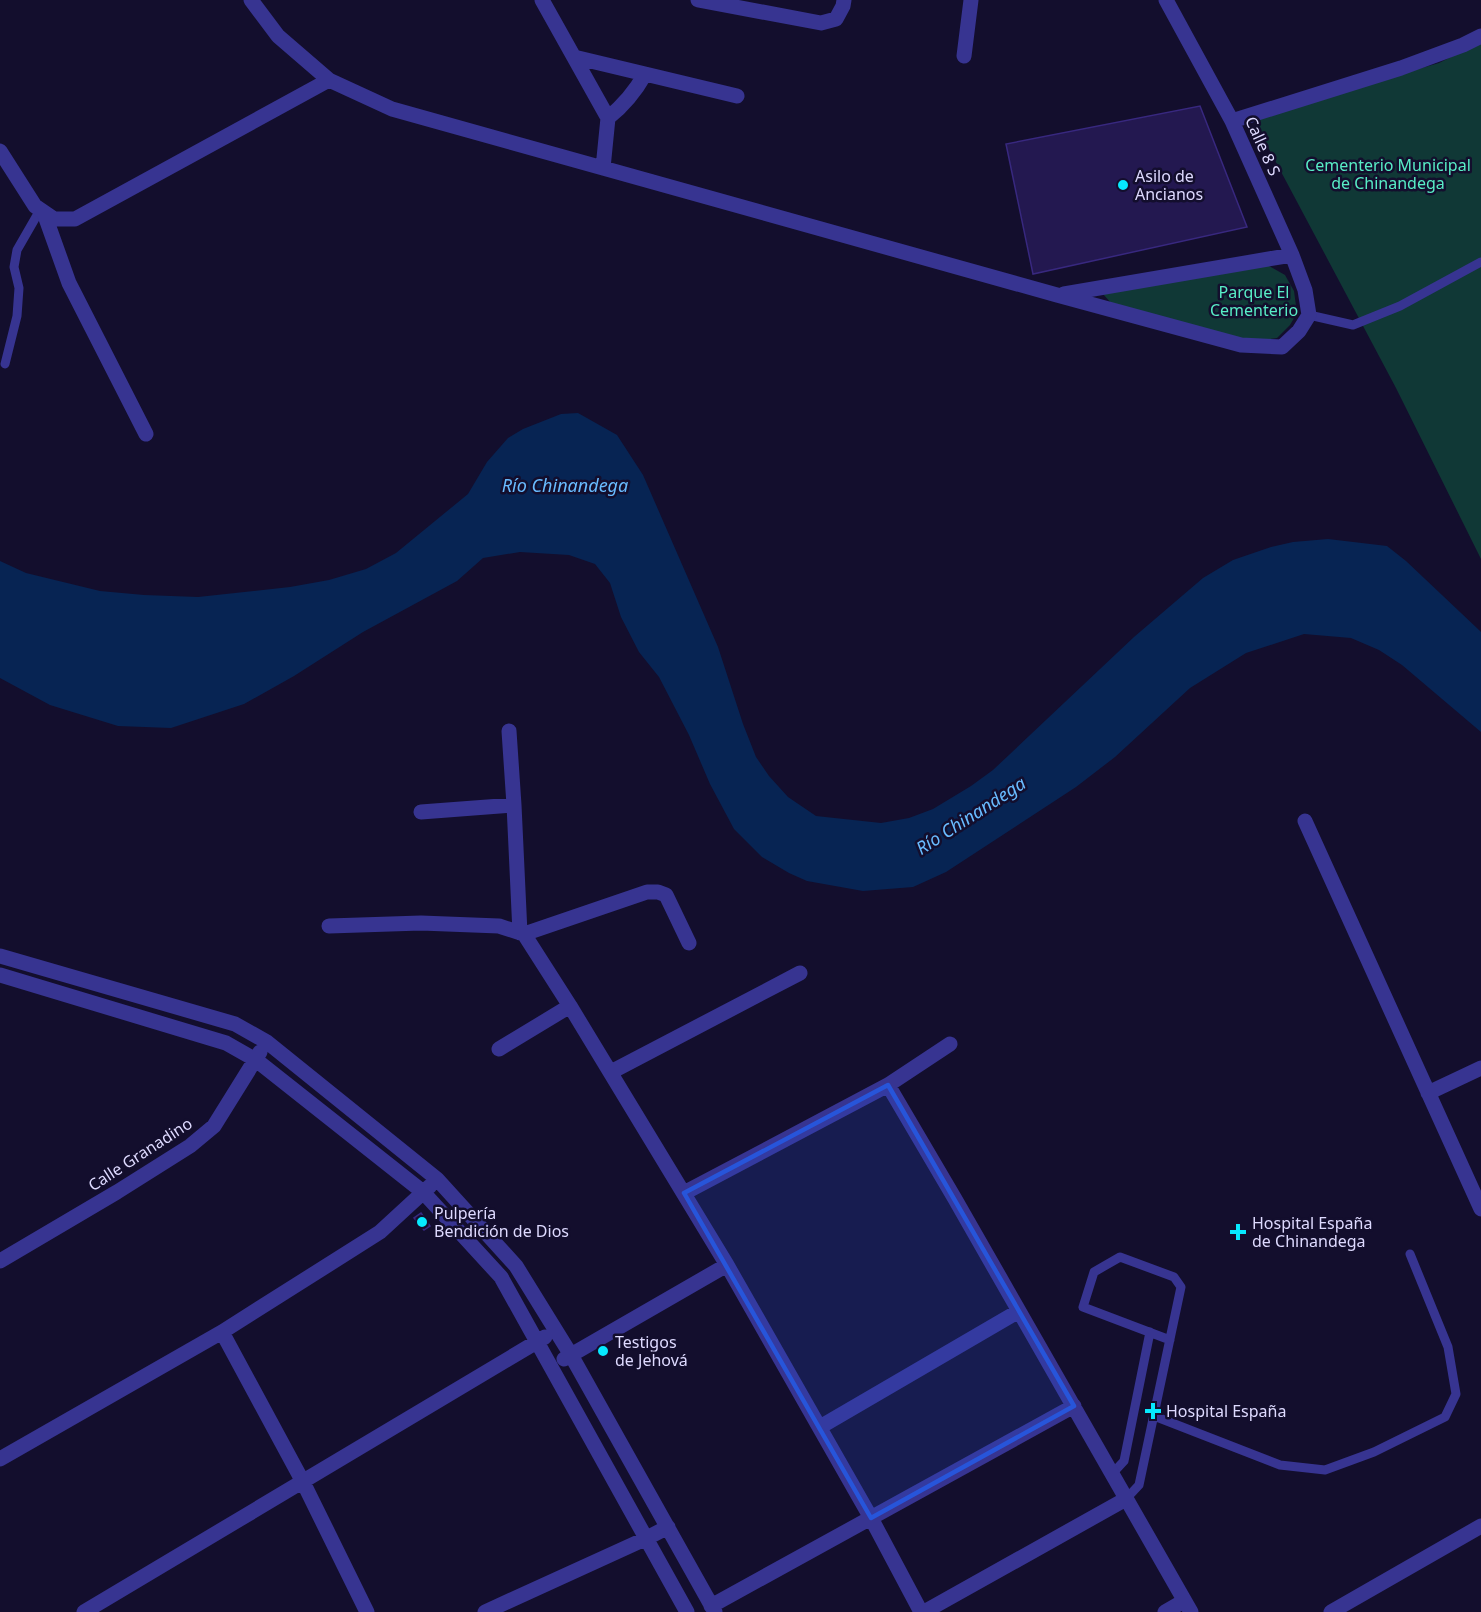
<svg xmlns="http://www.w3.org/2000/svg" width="1481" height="1612" font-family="'Noto Sans',sans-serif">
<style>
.green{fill:#103836}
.water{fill:#072453}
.building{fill:#231850;stroke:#38287f;stroke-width:1.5}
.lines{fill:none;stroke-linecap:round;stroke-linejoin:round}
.lane{stroke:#373491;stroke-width:9}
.street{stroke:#373491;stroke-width:15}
.marked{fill:#2755da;fill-opacity:0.2;stroke:#2755da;stroke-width:4.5;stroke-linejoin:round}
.poi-dot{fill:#06e9ff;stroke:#130e2d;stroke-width:2}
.labels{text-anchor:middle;stroke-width:5;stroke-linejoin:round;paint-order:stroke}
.street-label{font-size:16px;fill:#dedaff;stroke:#130e2d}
.park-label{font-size:16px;fill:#58edc6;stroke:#130e2d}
.poi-label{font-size:16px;fill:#dedaff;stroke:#130e2d;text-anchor:start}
.water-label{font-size:18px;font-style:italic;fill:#68bbff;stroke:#130e2d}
</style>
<rect width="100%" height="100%" fill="#130e2d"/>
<!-- green -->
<path class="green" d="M1481 42V559L1396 388 1252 117 1439 63Z
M1260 261 1285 275 1294 291 1297 313 1290 325 1277 338 1257 341 1238 340 1111 303 1103 294Z"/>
<!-- water -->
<path class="water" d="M578 413 617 435 643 475 718 647 743 724 756 757 769 776 788 797 816 816 881 823 909 818 933 809 971 786 993 770 1134 637 1203 578 1233 560 1271 547 1293 542 1328 539 1387 546 1406 561 1479 630 1481 632V732L1402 665 1379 650 1351 638 1304 634 1246 653 1190 688 1115 757 1076 787 946 872 913 887 863 891 807 881 789 873 762 857 734 829 710 784 689 735 659 677 639 652 621 617 610 583 595 564 569 555 520 552 483 558 457 581 363 632 294 676 244 704 171 728 118 726 50 705 0 678V561L26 573 100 591 144 595 198 597 290 587 329 580 366 569 396 553 468 494 487 462 508 438 523 429 561 414Z"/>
<!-- building -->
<path class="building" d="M1200 106 1247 227 1033 274 1006 144Z
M421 1213 430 1226 424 1230 414 1218Z"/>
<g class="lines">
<!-- lane -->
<path class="lane" d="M1309 315 1353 325 1400 306 1481 262
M5 364 17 316 19 288 14 267 17 250 40 210
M1154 1416 1280 1465 1325 1470 1374 1452 1445 1417 1456 1394 1448 1347 1410 1254
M1112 1474 1124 1461 1150 1332
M1126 1499 1139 1485 1181 1287 1174 1277 1120 1257 1094 1272 1083 1307 1170 1340"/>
<!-- street -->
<path class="street" d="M251 0 278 36 329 80 392 109 1057 295 1241 345 1282 347 1299 331 1309 315 1305 290 1292 255 1232 121 1166 0
M542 0 608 118 603 168
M698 0 821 23 836 19 843 6 844 0
M964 56 971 0
M574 57 737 96
M608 118C624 105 635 92 645 74
M1232 121 1401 68 1463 45 1481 36
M0 151 35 206 54 219H75L329 80
M44 213 69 283 146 434
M1064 294 1292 255
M509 731 514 805 520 933
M421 812 514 805
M1305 821 1481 1209
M329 926 421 923 499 926 524 934 570 1006 727 1265 871 1518 921 1612
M524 934 647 892H658L666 895 689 943
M0 956 235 1024 267 1042 437 1179 516 1266 571 1355 715 1612
M0 975 226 1043 256 1060 423 1192 501 1277 687 1612
M499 1049 570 1006
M611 1072 800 973
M888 1085 955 1199 1191 1612
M1428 1093 1481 1068
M684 1193 888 1085 950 1044
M0 1261 117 1192 190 1146 214 1126 260 1052
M222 1332 303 1482 367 1612
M564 1359 727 1265
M820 1427 1019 1311
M0 1459 222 1332 380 1232 430 1186
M711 1606 1074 1406
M84 1612 545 1337
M485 1612 645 1539 668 1527
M924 1612 1126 1499
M1165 1612 1184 1601
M1331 1612 1481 1526"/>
</g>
<!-- marked area -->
<path class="marked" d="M888 1085 1074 1406 871 1518 684 1193Z"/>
<!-- markers -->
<g class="poi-dot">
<circle cx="1123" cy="185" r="6"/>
<circle cx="422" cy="1222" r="6"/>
<path d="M1235 1223h6v6h6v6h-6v6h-6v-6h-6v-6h6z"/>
<circle cx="603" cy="1351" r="6"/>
<path d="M1150 1402h6v6h6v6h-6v6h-6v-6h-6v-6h6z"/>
</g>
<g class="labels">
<!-- street labels -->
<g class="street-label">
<text transform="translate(1263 146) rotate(66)" y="6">Calle 8 S</text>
<text transform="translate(140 1154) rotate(-33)" y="6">Calle Granadino</text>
</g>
<!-- park labels -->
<g class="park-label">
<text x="1388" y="171">Cementerio Municipal<tspan x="1388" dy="18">de Chinandega</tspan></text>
<text x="1254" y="298">Parque El<tspan x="1254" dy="18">Cementerio</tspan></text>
</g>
<!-- poi labels -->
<g class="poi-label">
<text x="1135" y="182">Asilo de<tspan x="1135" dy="18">Ancianos</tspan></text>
<text x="434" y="1219">Pulpería<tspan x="434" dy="18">Bendición de Dios</tspan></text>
<text x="1252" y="1229">Hospital España<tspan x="1252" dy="18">de Chinandega</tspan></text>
<text x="615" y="1348">Testigos<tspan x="615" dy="18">de Jehová</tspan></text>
<text x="1166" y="1417">Hospital España</text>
</g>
<!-- water labels -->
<g class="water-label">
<text x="565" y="492">Río Chinandega</text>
<text transform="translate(971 816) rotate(-33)" y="6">Río Chinandega</text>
</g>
</g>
</svg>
